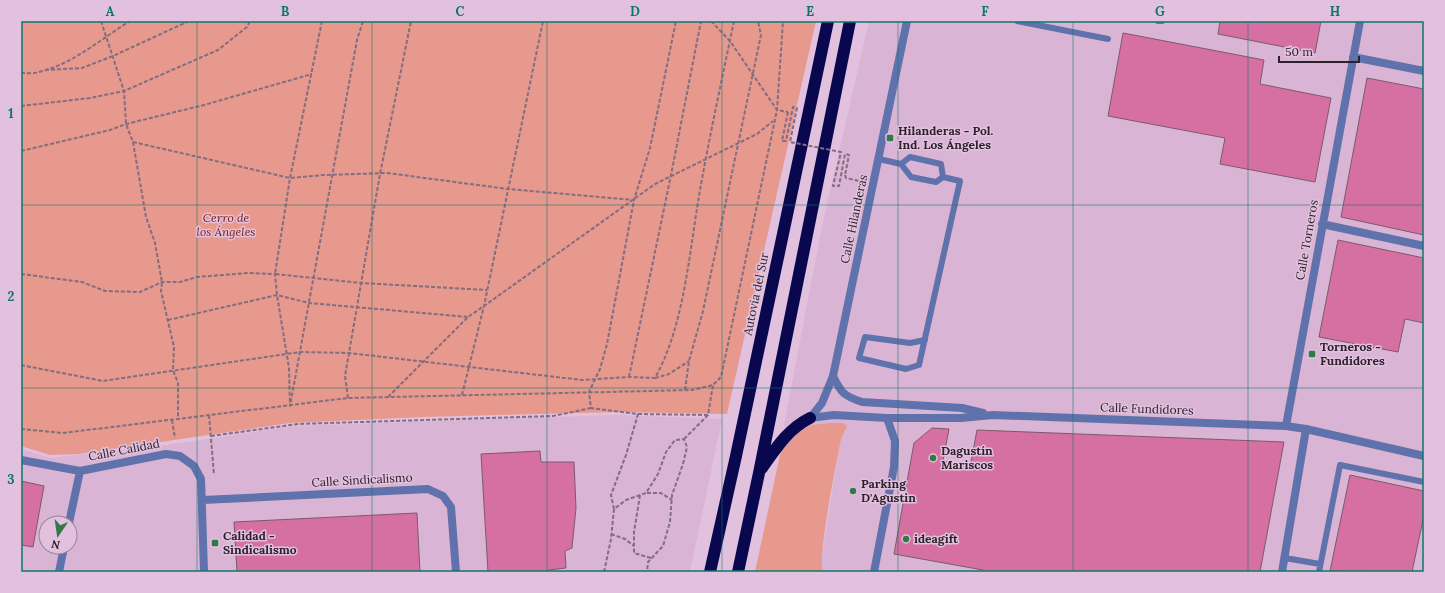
<svg xmlns="http://www.w3.org/2000/svg" width="1445" height="593" font-family="Lora,serif">
<style>
.built{fill:#d9b4d5;fill-rule:evenodd}
.green{fill:#e6998c}
.building{fill:#d66fa2;stroke:#7d5a6a}
.lines{fill:none;stroke-linecap:round;stroke-linejoin:round}
.path{stroke:#836d80;stroke-width:2;stroke-dasharray:4 2;stroke-linecap:butt}
.service{stroke:#6072ab;stroke-width:6}
.minor{stroke:#6072ab;stroke-width:8}
.tertiary{stroke:#6072ab;stroke-width:8}
.motorway{stroke:#09084f;stroke-width:12}
.path-bridge{stroke:#836d80;stroke-width:2;stroke-dasharray:4 2;stroke-linecap:butt}
.grid{fill:none;stroke:#0f766e;stroke-width:1;stroke-opacity:0.55}
.poi-dot{fill:#317946;stroke:#e1c1dd;stroke-width:1.5}
.labels{text-anchor:middle;stroke-width:3;stroke-linejoin:round;paint-order:stroke}
.poi-label{font-size:12px;font-weight:bold;fill:#2d212c;stroke:#e1c1dd;text-anchor:start}
.park-label{font-size:12px;font-style:italic;fill:#7d180d;stroke:#e1c1dd}
.street-label{font-size:12px;fill:#2d212c;stroke:#e1c1dd}
.neatline{fill:none;stroke:#0f766e;stroke-width:1.5}
.grid-label{font-size:13px;text-anchor:middle;font-weight:bold;fill:#0f766e}
</style>
<rect width="100%" height="100%" fill="#e1c1dd"/>
<!-- built -->
<path class="built" d="M869 21H1424V572H823L821 568 824 542 841 439 847 426 843 423H830L789 436 784 425 822 226Z
M615 415 722 419 690 572H21V449L50 458 166 445 295 426ZM46 523H70V547H46Z"/>
<!-- green -->
<path class="green" d="M21 21H816L727 414 620 412 423 417 290 423 79 454 50 455 21 446Z
M830 423H843L847 426 841 439C837 462 817 555 823 572H755L781 450 801 430 812 425Z"/>
<!-- building -->
<path class="building" d="M1220 21H1321L1315 53 1218 34Z
M1123 33 1264 60 1260 84 1331 98 1315 182 1220 164 1225 138 1108 116Z
M1367 78 1424 89V235L1341 217Z
M1338 240 1424 258V323L1405 319 1398 352 1319 337Z
M932 428 949 429 943 461 970 467 977 430 1284 442 1260 572H983V570L894 554 914 443Z
M540 451 541 462H574L576 508 572 548 565 551 566 568 549 570V572H488L481 454Z
M1350 475 1424 491V515L1412 572 1330 571Z
M21 481 44 486 33 547 21 545Z
M417 513 420 572H237L234 522Z"/>
<g class="lines">
<!-- path -->
<path class="path" d="M101 21 124 91 126 124 133 142 146 217 155 243 162 282 161 291 174 347 173 370 178 383V419
M322 21 290 178 275 274 361 283 487 290
M711 21 730 41 777 110 788 112
M45 70 82 68 113 56 189 21
M21 73C27 73 34 74 39 72 73 64 101 39 130 21
M21 106 90 98 124 91 218 50 247 27 250 21
M133 142 290 178 323 175 387 173 508 189 634 200
M21 151 110 130 126 124 204 105 312 74
M845 175 846 178 864 182
M21 274 82 282 105 291 140 292 162 282H180L197 277 248 273 275 274 277 295 289 368 290 406 357 40 363 21
M168 320 277 295 309 303 468 317
M21 365 103 381 300 352 349 353 582 380 629 377 655 378C684 326 689 255 699 196 709 138 722 79 734 21
M629 377 671 175 701 21
M655 378 669 374 689 361
M685 390 689 361 703 311 761 35 758 21
M462 395 484 306 543 21
M388 397 468 317 484 306 655 184 757 134 773 121
M348 398 345 376 380 174 411 21
M638 414 708 415
M209 415 214 475
M172 420 175 438
M21 429 63 433 348 398 692 390 713 385 721 377 777 110 783 21
M211 436 298 424 553 416 591 408
M684 439 708 415 713 385
M647 493H661L672 500
M640 495 634 532V553L651 558
M614 509 611 495 626 455 638 414 591 408 589 392 600 369 607 344 634 200 650 148 676 21
M611 534 625 539 634 546
M604 572 611 539 614 509 626 500 646 493 658 474 666 452 675 440 684 439 687 447 683 464 672 495 670 522 663 546 648 562 647 572"/>
<!-- service -->
<path class="service" d="M1017 21 1108 39
M1158 21H1162
M879 159 901 164 911 177 936 182 943 177 960 181 919 365 906 369 859 358 865 337 910 343 925 340
M901 164 910 157 941 164 943 177
M1285 558 1320 564
M1319 572 1340 465 1424 482"/>
<!-- minor -->
<path class="minor" d="M1353 57 1424 71
M1322 224 1424 246
M810 418 822 403 833 376 907 21
M1286 426 1360 21
M21 460 80 471 166 454 180 456 194 466 201 479 204 572
M203 500 428 489 443 496 451 507 456 572
M69 523 80 471
M59 572 64 547
M874 572 894 467 895 441 887 418
M1282 572 1306 429"/>
<!-- tertiary -->
<path class="tertiary" d="M833 376C841 393 844 396 862 402L962 408 983 413
M810 418 834 415 887 418H961L993 415 1286 426 1306 429 1424 456"/>
<!-- motorway -->
<path class="motorway" d="M762 468C776 448 788 429 810 418
M710 572 736 456 828 21
M738 572 759 473 850 21"/>
<!-- path-bridge -->
<path class="path-bridge" d="M788 112 782 141H786L793 107 797 108 790 142 841 152 833 186H839L845 154 849 155 845 175"/>
</g>
<!-- grid -->
<path class="grid" d="M197 21V572M372 21V572M547 21V572M722 21V572M898 21V572M1073 21V572M1248 21V572M21 205H1424M21 388H1424"/>
<!-- markers -->
<g class="poi-dot">
<rect x="886" y="134" width="8" height="8" rx="2"/>
<rect x="1308" y="350" width="8" height="8" rx="2"/>
<circle cx="933" cy="458" r="4"/>
<circle cx="853" cy="491" r="4"/>
<circle cx="906" cy="539" r="4"/>
<rect x="211" y="539" width="8" height="8" rx="2"/>
</g>
<g class="labels">
<!-- poi labels -->
<g class="poi-label">
<text x="898" y="135">Hilanderas - Pol.<tspan x="898" dy="14">Ind. Los Ángeles</tspan></text>
<text x="1320" y="351">Torneros -<tspan x="1320" dy="14">Fundidores</tspan></text>
<text x="941" y="455">Dagustín<tspan x="941" dy="14">Mariscos</tspan></text>
<text x="861" y="488">Parking<tspan x="861" dy="14">D'Agustin</tspan></text>
<text x="223" y="540">Calidad -<tspan x="223" dy="14">Sindicalismo</tspan></text>
<text x="914" y="543">ideagift</text>
</g>
<!-- park labels -->
<g class="park-label">
<text x="226" y="222">Cerro de<tspan x="226" dy="14">los Ángeles</tspan></text>
</g>
<!-- street labels -->
<g class="street-label">
<text transform="translate(854 219) rotate(-78)" y="4">Calle Hilanderas</text>
<text transform="translate(1307 240) rotate(-80)" y="4">Calle Torneros</text>
<text transform="translate(756 294) rotate(-78)" y="4">Autovía del Sur</text>
<text transform="translate(1147 409) rotate(2)" y="4">Calle Fundidores</text>
<text transform="translate(124 450) rotate(-11)" y="4">Calle Calidad</text>
<text transform="translate(362 480) rotate(-3)" y="4">Calle Sindicalismo</text>
</g>
</g>
<!-- border -->
<rect width="1445" height="593" fill="none" stroke="#e1c1dd" stroke-width="44"/>
<!-- north arrow -->
<g transform="translate(58 535) rotate(193)"><circle r="19" fill="#e1c1dd" stroke="#998196"/>
<path d="M0-3L7 15L0 10L-7 15Z" fill="#317946"/>
<text y="-6" font-size="11" font-weight="bold" text-anchor="middle" fill="#2d212c">N</text>
</g>
<!-- scale -->
<path d="M1279 56v6h80v-6" fill="none" stroke="#2d212c" stroke-width="2"/>
<text x="1285" y="56" font-size="12" fill="#2d212c" stroke="#e1c1dd" stroke-width="3" paint-order="stroke">50 m</text>
<rect x="22" y="22" width="1401" height="549" class="neatline"/>
<g class="grid-label">
<text x="110" y="16">A</text>
<text x="285" y="16">B</text>
<text x="460" y="16">C</text>
<text x="635" y="16">D</text>
<text x="810" y="16">E</text>
<text x="985" y="16">F</text>
<text x="1160" y="16">G</text>
<text x="1335" y="16">H</text>
<text x="11" y="118">1</text>
<text x="11" y="301">2</text>
<text x="11" y="484">3</text>
</g>
</svg>
